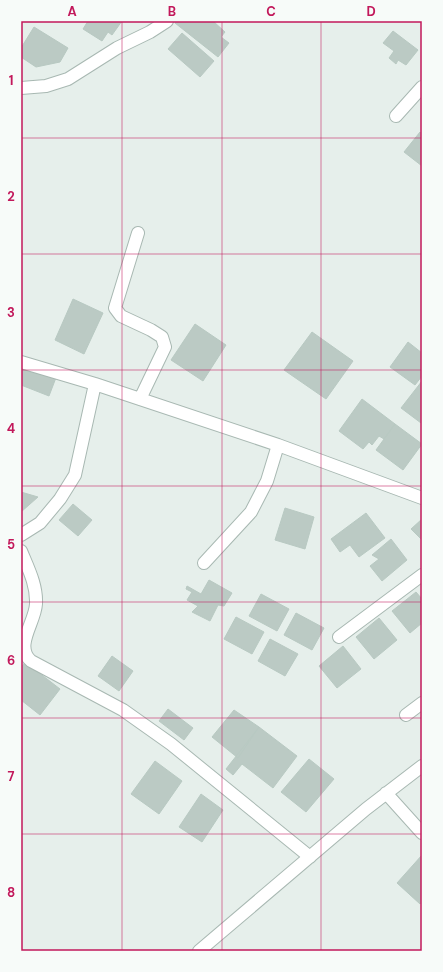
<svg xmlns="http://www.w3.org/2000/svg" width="443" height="972" font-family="'DM Sans',sans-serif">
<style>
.building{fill:#bbcac4;stroke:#b8c9c2}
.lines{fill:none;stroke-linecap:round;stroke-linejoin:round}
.minor-casing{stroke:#a8b8b2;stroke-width:14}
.minor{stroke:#fff;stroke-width:12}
.grid{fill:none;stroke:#c2185b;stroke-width:1;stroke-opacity:0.55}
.neatline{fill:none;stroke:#c2185b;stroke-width:1.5}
.grid-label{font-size:13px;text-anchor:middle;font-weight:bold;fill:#c2185b}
</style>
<rect width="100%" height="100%" fill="#e6efeb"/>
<!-- building -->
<path class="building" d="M88 21H122L112 35 108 32 102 41 83 29Z
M176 21H213L225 32 221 37 229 43 218 57 175 23Z
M34 27 68 48 60 62 36 67 21 57V48Z
M393 31 418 50 406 65 398 60 396 64 389 58 394 51 383 43Z
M182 33 214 61 200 77 168 49Z
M420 132 422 134V166L404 152Z
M73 299 103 313 84 354 55 340Z
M195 324 226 345 203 381 171 360Z
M312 332 353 361 326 399 284 370Z
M408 342 422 353V376L415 385 390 367Z
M21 362 57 375 49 396 21 385Z
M422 381V421L421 423 401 408Z
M362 399 395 424 384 439 379 436 372 445 369 442 363 449 339 431Z
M395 424 422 444 403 470 376 450Z
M21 492 38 497 21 512Z
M73 504 92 520 78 536 59 520Z
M285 508 314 517 305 549 275 540Z
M366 513 385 538 359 557 350 545 340 552 331 539Z
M422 519V540L411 529Z
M391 539 407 560 382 581 370 566 379 559 372 555Z
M209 580 232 593 224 606 218 605 210 621 192 612 198 606 187 600 192 592 186 589 187 586 201 594Z
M416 592 422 599V623L410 633 392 611Z
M261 594 289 609 277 631 249 616Z
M296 613 324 628 312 650 284 635Z
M236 617 264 632 252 654 224 639Z
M379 618 397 640 374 659 356 637Z
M270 639 298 654 285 676 258 661Z
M343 646 361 669 337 688 319 666Z
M112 656 133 671 119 691 98 676Z
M25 662 60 689 40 715 21 700V668Z
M168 709 193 728 184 740 159 721Z
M234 710 259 727 238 758 212 737Z
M259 727 297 756 273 788 242 764 233 775 226 769Z
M309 759 334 779 306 812 281 792Z
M155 761 182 781 159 814 131 794Z
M201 794 223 810 202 842 179 827Z
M422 855V902L420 904 397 883Z"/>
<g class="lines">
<defs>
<path id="minor" d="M21 88 46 86 68 79 117 48 150 32 167 21
M396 116 422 87
M138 233 115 308 121 316 151 330 162 337 165 347 140 399
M21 362 95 384 278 445 422 498
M21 535 40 523 60 499 75 475 95 384
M21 551C28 568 37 585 36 604 35 623 14 646 31 661L123 710 171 744 310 857
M204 563 251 512 267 481 278 445
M339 637 422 575
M406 715 422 703
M386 793 422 833
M199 951 366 809 422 766"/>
</defs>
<!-- minor casing -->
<use href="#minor" class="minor-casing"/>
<!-- minor -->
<use href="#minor" class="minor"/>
</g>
<!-- grid -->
<path class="grid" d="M122 21V951M222 21V951M321 21V951M21 138H422M21 254H422M21 370H422M21 486H422M21 602H422M21 718H422M21 834H422"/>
<!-- border -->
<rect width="443" height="972" fill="none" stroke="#f7fbf9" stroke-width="44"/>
<rect x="22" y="22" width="399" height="928" class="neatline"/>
<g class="grid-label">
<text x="72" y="16">A</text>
<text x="172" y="16">B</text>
<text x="271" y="16">C</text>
<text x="371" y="16">D</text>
<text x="11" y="85">1</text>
<text x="11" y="201">2</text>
<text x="11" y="317">3</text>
<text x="11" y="433">4</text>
<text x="11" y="549">5</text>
<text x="11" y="665">6</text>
<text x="11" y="781">7</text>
<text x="11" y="897">8</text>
</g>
</svg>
